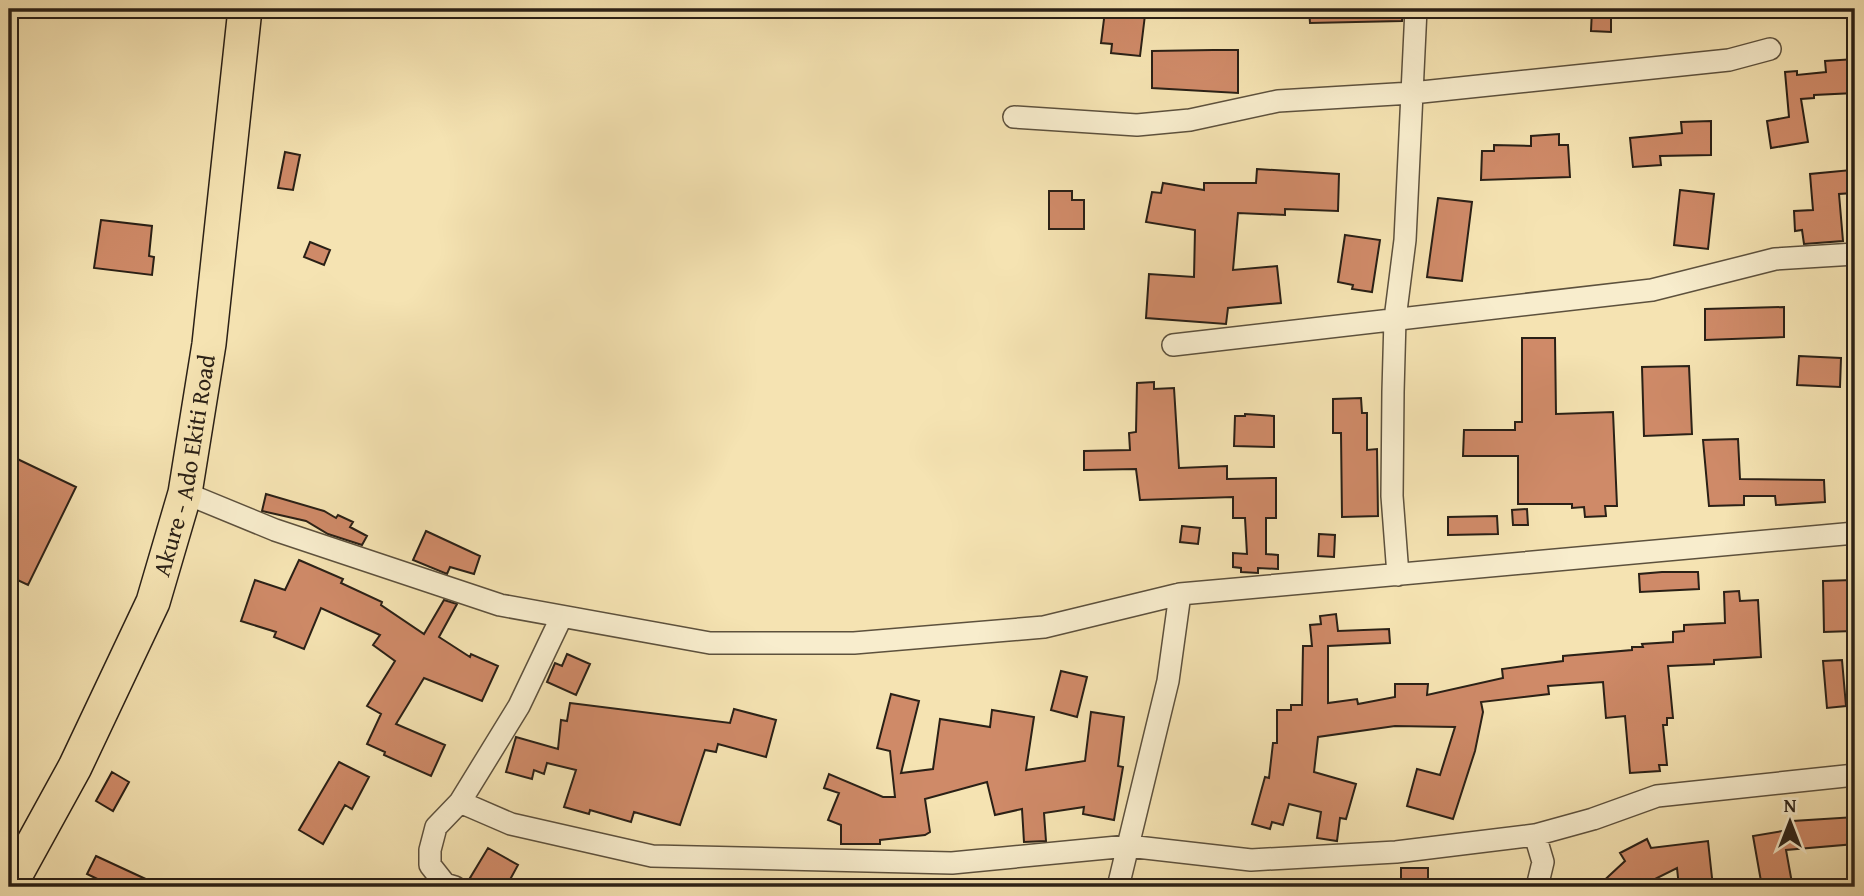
<svg xmlns="http://www.w3.org/2000/svg" width="1864" height="896" font-family="'Gentium Book Plus',serif">
<style>
.building{fill:#cf8a68;stroke:#2a2016;stroke-width:2}
.lines{fill:none;stroke-linecap:round;stroke-linejoin:round}
.minor-casing{stroke:#5d513d;stroke-width:24}
.primary-casing{stroke:#2a2016;stroke-width:36}
.minor{stroke:#f8edcd;stroke-width:21}
.primary{stroke:#f5e3b2;stroke-width:33}
.labels{text-anchor:middle;stroke-width:5;stroke-linejoin:round;paint-order:stroke}
.street-label{font-size:24px;fill:#2a2016;stroke:#f8edcd}
</style>
<rect width="100%" height="100%" fill="#f5e3b2"/>
<filter id="stains"><feTurbulence type="fractalNoise" baseFrequency=".00286" numOctaves="4"/><feColorMatrix values="0 0 0 0 .2 0 0 0 0 .09 0 0 0 0 .02 0 0 0 .5 -.17"/></filter>
<radialGradient id="worn" r=".72"><stop offset=".6" stop-color="#630" stop-opacity="0"/><stop offset="1" stop-color="#630" stop-opacity=".3"/></radialGradient>
<!-- building -->
<path class="building" d="M1309 9H1403L1402 21 1310 23Z
M1592 9H1611V32L1591 31Z
M1105 11 1145 15 1140 56 1111 53 1112 44 1101 43Z
M1213 50H1238V93L1152 88V51Z
M1855 59V93L1814 95V98L1801 99 1808 142 1771 148 1767 121 1789 117 1785 72 1797 71V75L1826 72 1825 61Z
M1711 121V155L1660 156 1661 165 1633 167 1630 138 1682 133 1681 122Z
M1559 134V145H1568L1570 177 1481 180 1482 151H1494V145L1531 146V136Z
M285 152 300 155 293 190 278 188Z
M1257 169 1339 174 1338 211 1285 209V215L1238 213 1233 270 1277 266 1281 303 1228 308 1226 324 1146 318 1149 274 1194 277 1195 230 1146 222 1152 192 1161 193 1163 183 1204 190V183H1256Z
M1851 170 1853 193 1839 194 1843 241 1804 244 1802 230 1795 231 1794 211 1813 210 1810 174Z
M1680 190 1714 194 1708 249 1674 245Z
M1049 191H1072V200H1084V229H1049Z
M1438 198 1472 202 1462 281 1427 277Z
M101 220 152 226 149 256 154 257 152 275 94 268Z
M1345 235 1380 240 1372 292 1352 289 1353 285 1338 282Z
M310 242 330 250 324 265 304 257Z
M1784 307V337L1705 340V309Z
M1522 338H1555L1556 414 1613 412 1617 506H1605L1606 516 1585 517 1584 507 1572 508V504H1518V456H1463L1464 430H1515V422H1522Z
M1799 356 1841 358 1840 387 1797 385Z
M1689 366 1692 434 1644 436 1642 367Z
M1154 382V389L1174 388 1179 468 1227 466V479L1276 478V518H1266V554L1278 555V569L1258 568V573L1241 572V568L1233 567V553L1247 554 1245 518H1233V497L1140 500 1136 469 1084 470V451L1130 450 1129 433 1136 432 1137 383Z
M1361 398 1362 413H1367V450L1377 449 1378 516 1342 517 1341 433H1333V399Z
M1245 414 1274 416V447L1234 446 1235 416H1245Z
M1738 439 1740 479 1824 480 1825 502 1776 505 1775 496H1744V505L1709 506 1703 440Z
M9 455 76 487 28 585 9 576Z
M266 494 324 511 336 518 338 515 353 522 350 527 367 536 362 545 328 534 306 521 262 511Z
M1527 509 1528 525H1513L1512 510Z
M1497 516 1498 534 1448 535V517Z
M1182 526 1200 528 1198 544 1180 542Z
M426 531 480 556 474 574 450 567 447 574 413 560Z
M1319 534 1335 535 1334 557 1318 556Z
M299 560 343 579 341 583 382 602 381 605 424 634 444 600 457 604 439 637 470 657 471 654 498 666 482 701 424 678 396 724 445 745 431 776 384 755 385 752 367 744 381 714 367 706 395 661 373 645 380 635 321 608 304 649 274 637 276 632 241 621 255 580 285 590Z
M1662 572H1698L1699 589 1640 592 1639 574Z
M1852 580V598H1855L1853 631 1824 632 1823 581Z
M1739 591 1740 601 1758 600 1761 657 1714 660V664L1668 666 1673 718H1667V725H1663L1667 765H1659L1660 771 1630 773 1625 716 1606 718 1603 682 1548 686 1549 694 1481 702 1483 712 1475 751 1453 819 1407 806 1417 769 1440 775 1455 727 1395 726 1318 737 1314 772 1356 784 1346 819 1340 818 1337 841 1317 838 1321 812 1289 804 1283 825 1272 822 1270 829 1252 824 1265 777 1269 778 1273 743H1277V710H1291V705H1302L1303 646H1312L1310 625 1321 624 1320 616 1336 614 1338 631 1389 629 1390 643 1328 646V703L1357 699 1358 704 1395 697V684H1428L1427 695 1503 678 1502 669 1563 661V656L1632 650V647H1643L1642 644 1673 642V632L1684 631V625L1725 623 1724 592Z
M567 654 590 664 576 695 547 682 555 663 562 666Z
M1842 660 1846 706 1827 708 1823 661Z
M1061 671 1087 677 1077 717 1051 710Z
M891 694 919 701 901 773 933 769 940 719 990 727 992 710 1034 717 1026 770 1085 761 1091 712 1124 717 1118 766 1123 767 1114 820 1083 814 1084 807 1044 813 1046 841 1024 842 1022 809 995 815 987 782 925 799 930 832 925 835 880 840V844H841V825L828 820 839 793 824 788 829 774 883 797H895L890 751 877 748Z
M570 703 730 723 734 709 776 720 766 757 718 744 716 752 705 750 680 825 634 812 631 822 590 810 589 814 564 807 576 770 547 763 544 774 534 770 532 779 506 772 516 737 558 749 561 720 567 721Z
M339 762 369 777 352 809 345 805 323 844 299 830Z
M112 772 129 782 113 811 96 801Z
M1855 817V844L1786 850 1792 883 1762 887 1753 836 1794 829 1793 821Z
M1647 839 1651 848 1708 841 1713 887H1679L1677 868 1639 887H1597L1625 861 1620 853Z
M488 848 518 865 506 887H486L470 878Z
M96 856 163 887H114L87 874Z
M1401 868H1428V886H1401Z"/>
<g class="lines">
<defs>
<path id="minor" d="M1014 117 1137 125 1190 120 1278 101 1412 93 1729 60 1770 49
M1173 345 1652 290 1775 259 1855 254
M185 493 275 530 500 605 710 643H854L1044 627 1180 594 1855 533
M1398 575 1392 496 1393 392 1395 319 1405 240 1416 9
M460 802 511 824 652 856 952 863 1128 846 1251 860 1396 852 1535 835 1593 819 1657 796 1855 775
M1535 835 1543 862 1537 887
M455 887 445 884 430 865V850L436 827 460 802 519 706 561 618
M1118 887 1168 681 1180 594"/>
<g id="primary">
<path id="s1" d="M9 887 75 767 153 602 185 493 209 344 245 9"/>
</g>
</defs>
<!-- minor casing -->
<use href="#minor" class="minor-casing"/>
<!-- primary casing -->
<use href="#primary" class="primary-casing"/>
<!-- minor -->
<use href="#minor" class="minor"/>
<!-- primary -->
<use href="#primary" class="primary"/>
</g>
<g class="labels">
<!-- street labels -->
<g class="street-label">
<text dy="8" stroke="none"><textPath href="#s1" startOffset="460">Akure - Ado Ekiti Road</textPath></text>
</g>
</g>
<!-- margin -->
<rect width="1864" height="896" fill="none" stroke="#f5e3b2" stroke-width="35"/>
<rect x="10" y="10" width="1843" height="875" fill="none" stroke="#2a2016" stroke-width="3.5"/>
<rect x="18" y="18" width="1829" height="861" fill="none" stroke="#2a2016" stroke-width="2"/>
<!-- north arrow -->
<g transform="translate(1790 822)" stroke="#f8edcd" stroke-width="5" paint-order="stroke">
<path d="M0-5L12 26L0 18L-12 26Z" fill="#2a2016"/>
<text y="-10" font-size="19" font-weight="bold" text-anchor="middle" fill="#2a2016">N</text>
</g>
<rect width="100%" height="100%" filter="url(#stains)"/>
<rect width="100%" height="100%" fill="url(#worn)"/>
</svg>
